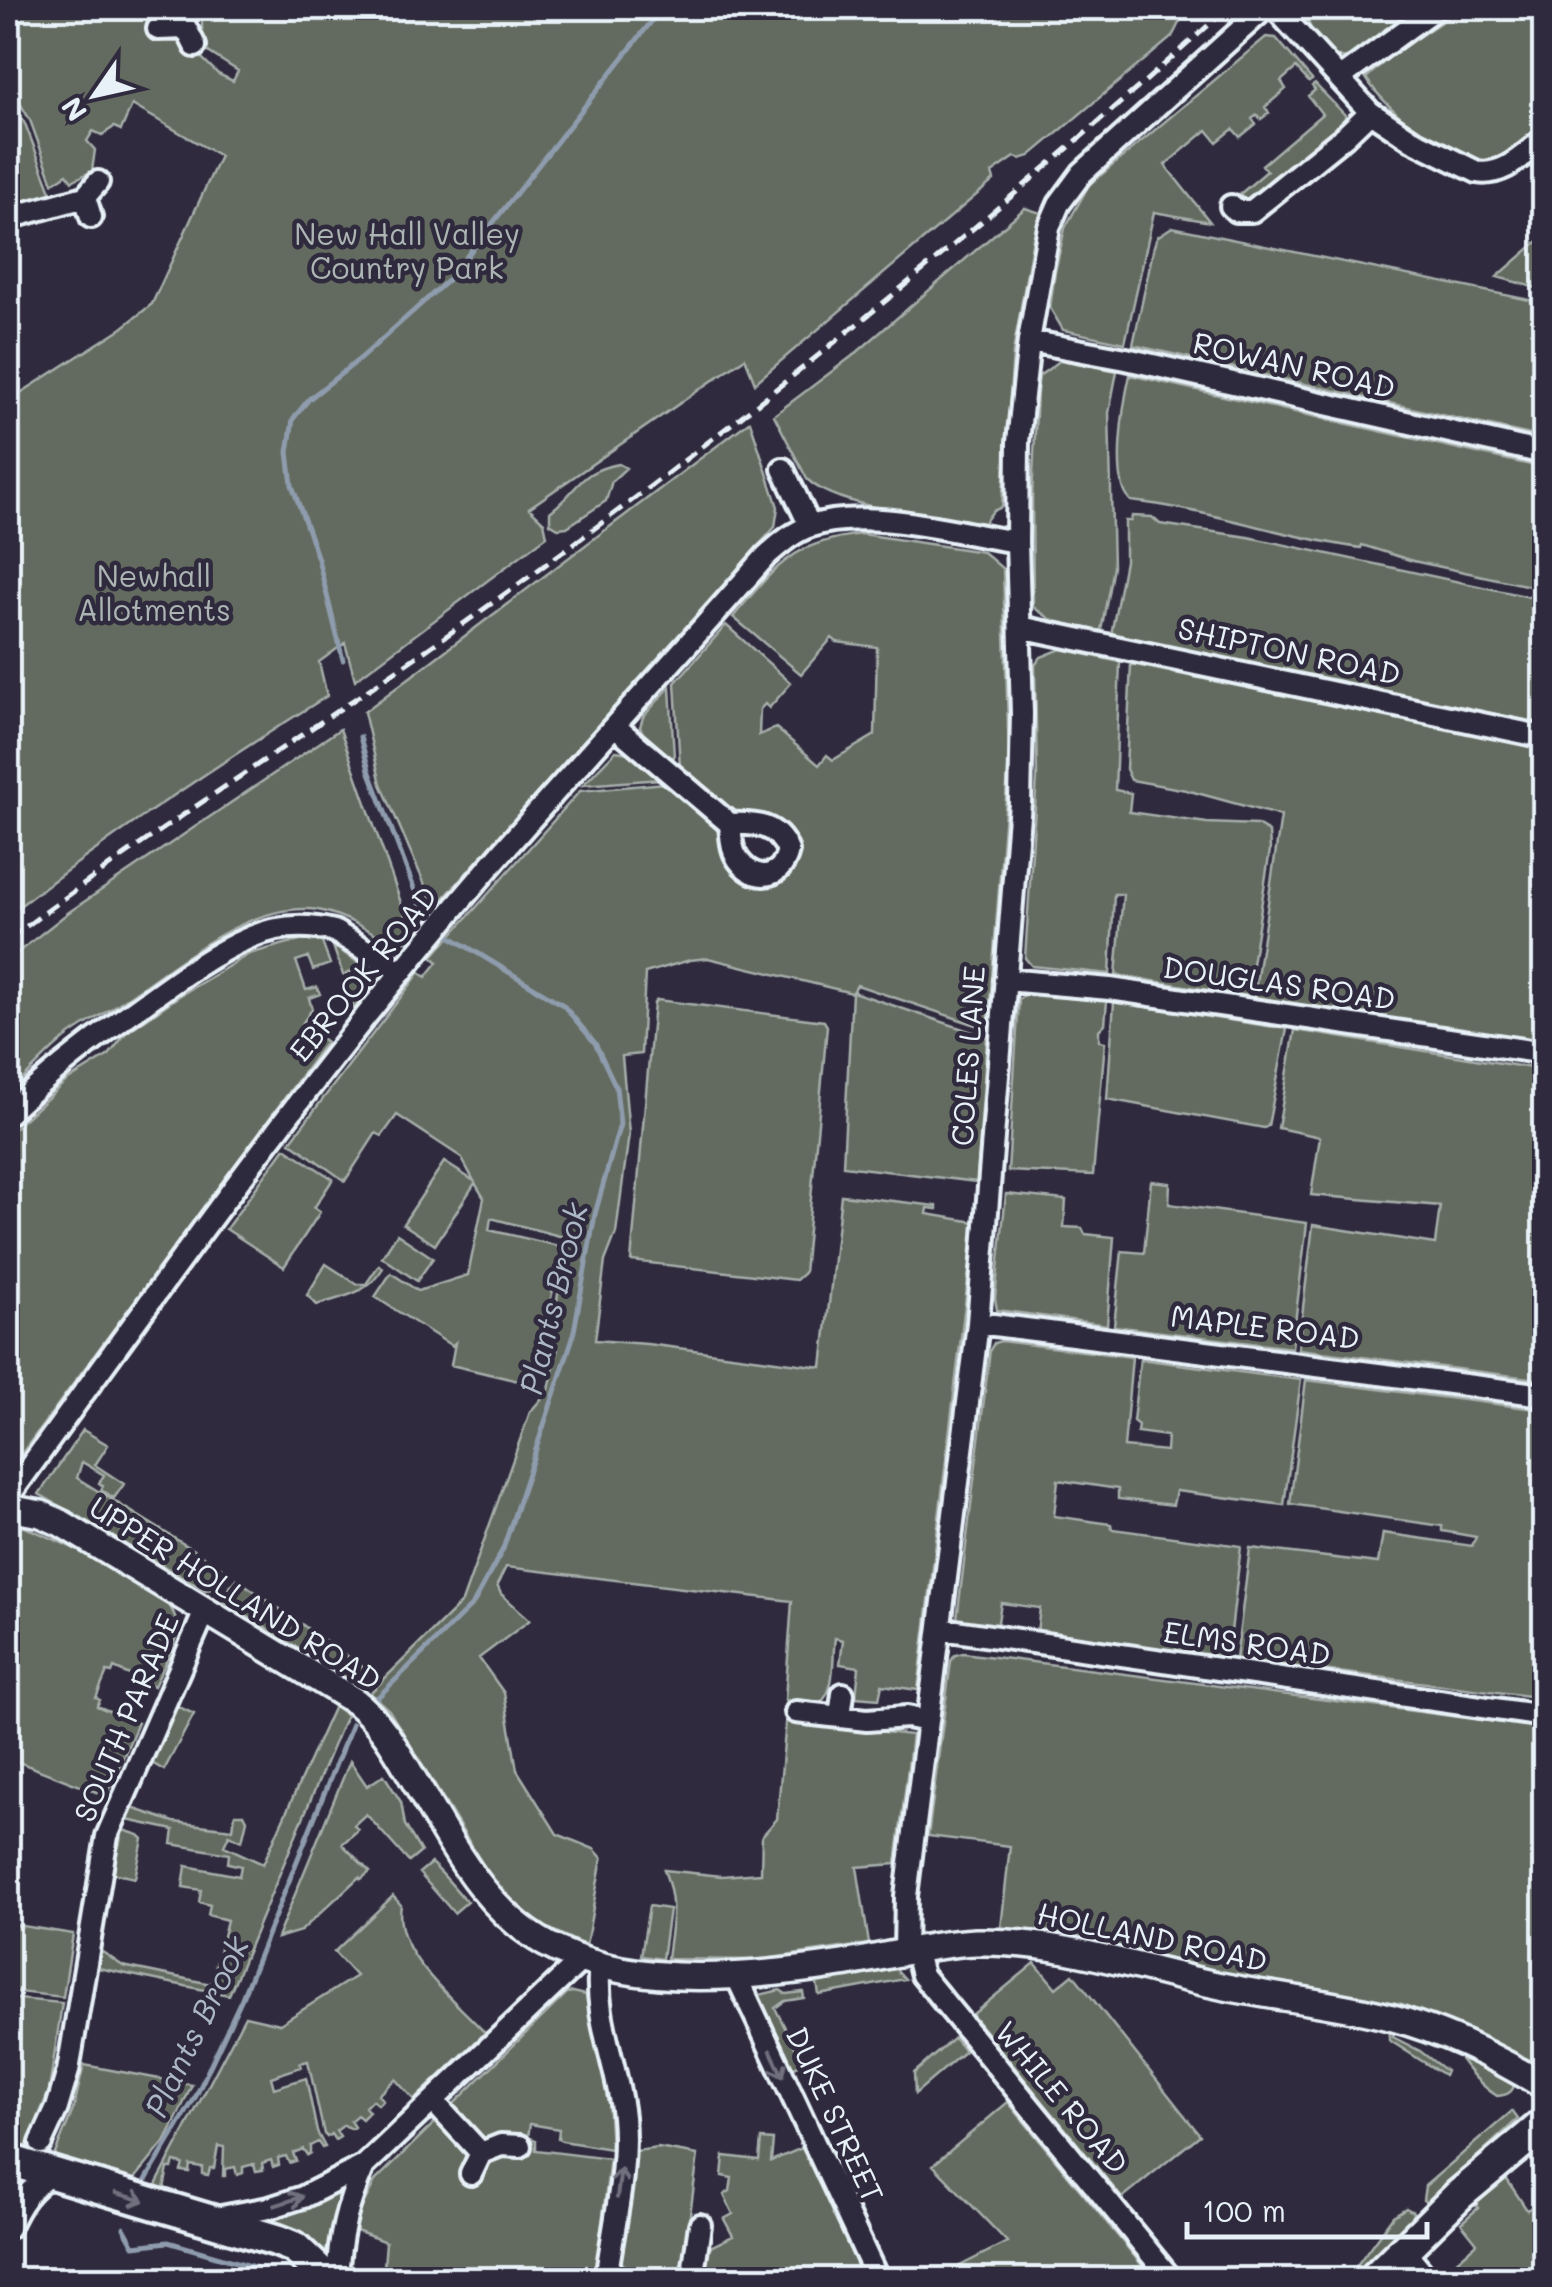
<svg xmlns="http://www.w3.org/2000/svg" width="1552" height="2287" font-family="Mali,sans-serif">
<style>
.green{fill:#636b5e;stroke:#a6aeab;stroke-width:2.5}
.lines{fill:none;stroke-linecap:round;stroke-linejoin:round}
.stream{stroke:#8e9cae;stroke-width:5}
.minor-casing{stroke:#e8f1f8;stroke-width:28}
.tertiary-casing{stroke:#e8f1f8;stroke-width:32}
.primary-casing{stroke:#e8f1f8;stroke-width:38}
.minor{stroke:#2f2a3d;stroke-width:20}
.tertiary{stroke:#2f2a3d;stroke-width:25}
.primary{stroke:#2f2a3d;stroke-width:30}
.rail{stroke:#e8f1f8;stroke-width:5;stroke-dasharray:15 8;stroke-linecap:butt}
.oneway{stroke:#70707e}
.labels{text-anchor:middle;stroke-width:9;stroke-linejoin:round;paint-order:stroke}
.park-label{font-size:30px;fill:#acb5b3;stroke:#2f2a3d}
.street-label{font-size:30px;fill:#e8f1f8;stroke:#2f2a3d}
.water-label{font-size:32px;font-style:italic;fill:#acb8c6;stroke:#2f2a3d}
</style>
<rect width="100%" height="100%" fill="#2f2a3d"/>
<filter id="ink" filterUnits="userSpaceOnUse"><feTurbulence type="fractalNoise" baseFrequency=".01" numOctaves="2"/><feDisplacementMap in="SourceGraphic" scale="20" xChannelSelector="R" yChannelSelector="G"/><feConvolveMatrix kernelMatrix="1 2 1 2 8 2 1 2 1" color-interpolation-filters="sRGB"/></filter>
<g filter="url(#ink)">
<!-- green -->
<path class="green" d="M8 8H183L175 18 150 19V35L163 34 162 39H171L174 34 184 39 182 44 189 55H199L218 74 233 81 238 71 202 48V8H1181L1183 15 1172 37 1030 156 1020 159 1015 157 992 173 994 180 755 383 745 358 529 508 544 522 547 536 355 680 345 643 319 662 327 696C218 764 110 836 8 915V401L122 328 152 304 220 156 132 105 121 130 114 127 102 135 93 131 87 141 95 150 92 171 72 181 67 174 53 183 30 120 8 83Z
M1307 8H1421L1351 56C1324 64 1306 30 1307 8Z
M1462 8H1544V130C1531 140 1515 155 1500 163 1464 179 1384 108 1366 78L1393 54Z
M1266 37 1276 38 1312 80 1309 82 1296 68 1281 81 1286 89 1265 107 1269 113 1261 119 1257 115 1252 119 1256 124 1240 137 1233 129 1217 142 1207 130 1165 165 1210 222 1154 212 1125 343 1063 330 1050 308 1055 272 1065 228 1089 185Z
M1315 84 1345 115V123L1254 200 1244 199 1240 194 1267 171 1262 165 1322 114 1308 96 1315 90 1312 86Z
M8 93 26 126 52 194 8 208Z
M1025 208 1041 213 1033 238 1013 353 1002 507 993 511 984 523C939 516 838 510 807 479L774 415 855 354Z
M1172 227 1544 303V438L1133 345 1154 246 1157 237Z
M1544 236V290L1497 277Z
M1061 360 1117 371 1109 413 1113 567 1101 631 1055 622 1033 607 1032 497 1037 391 1039 376Z
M1130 375 1544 468V589L1413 561 1362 545 1361 548C1285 538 1208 509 1131 501 1110 483 1124 401 1130 375Z
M750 421 778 507 775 527 435 908 381 784 364 712Z
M619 464 626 468 612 481 606 501 567 527 558 528 550 523V512C580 489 578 471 619 464Z
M1132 516 1152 517 1160 524 1248 537 1544 600V724L1111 635 1125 561V521H1131Z
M862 534 983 552 1003 569 1009 759 988 1029 857 985 853 992 987 1037 977 1182 843 1166 852 993 708 958 690 960 645 973 641 1054 622 1056 629 1134 616 1233 605 1261 595 1340 647 1344 822 1367 841 1195 937 1206V1209L928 1208 927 1214 975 1222 918 1690 882 1685 879 1699 856 1697 859 1667 840 1664 843 1640 835 1638C832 1658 836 1689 821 1702L785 1700 792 1601 506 1567 497 1585 501 1594 530 1620 479 1658 504 1693 517 1770 557 1834 594 1849 602 1858 586 1946 541 1925 499 1891 389 1710 370 1693 462 1602 530 1412 549 1390 558 1347 550 1344 567 1238 491 1218 489 1230 563 1247 531 1384 451 1365 455 1343 452 1346 375 1297 391 1273 418 1291 468 1275 484 1198 475 1183 435 1245 403 1224 444 1162 474 1181 461 1157 397 1115 382 1136 376 1133 345 1181 290 1142 420 972 426 977 438 962 432 957 580 791 665 783C681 797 699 809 713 824 723 834 718 849 725 860 739 884 781 899 795 868 800 858 799 847 794 838 781 813 756 813 733 812L680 767 675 683 726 625 791 683 769 708 765 704 760 709 759 735 776 728 819 765 827 755 833 760 875 735 877 647 837 642 832 638 801 674 733 617C776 566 792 542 862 534Z
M1061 649 1120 662 1115 790 1131 793 1129 812 1207 823 1257 825 1269 832 1270 850 1247 996 1116 975 1123 894H1114L1110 974 1032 966 1025 958 1037 777 1035 665 1041 657Z
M1131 664 1517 743 1544 751V1043L1254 997 1281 816 1186 790 1131 780 1126 769Z
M670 687 674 757 670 758 645 737 640 727 643 717Z
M340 729 412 934 406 941 393 942C366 931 338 910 308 909 237 906 163 977 106 1012 91 1022 76 1029 62 1041 43 1057 25 1077 8 1095V960L69 912Z
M616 751 629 753 661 779 583 785Z
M303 939 322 942 330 964 313 970 308 957 296 961 306 990 317 987 320 994 309 998 312 1009 302 1024 326 1042 8 1472V1134L65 1082 109 1055 126 1033 179 996 249 954Z
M333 946 365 967 343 975Z
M370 974 372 985 354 1008 345 982Z
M1031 992 1107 1001 1105 1024 1099 1030V1041L1105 1042 1093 1175 1008 1171 1019 999Z
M657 1000 824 1021 827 1026 804 1273 796 1280 631 1261 654 1003Z
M1114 1002 1287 1029 1268 1126 1264 1128 1107 1099Z
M1295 1030 1544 1070V1380L1298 1349 1313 1225 1435 1244 1440 1206 1311 1195 1320 1137 1278 1128Z
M285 1148 333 1179 314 1208 320 1212 284 1267 226 1229Z
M1151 1181 1170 1183 1169 1204 1307 1223 1292 1348 1114 1326 1122 1251 1144 1253Z
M1006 1194 1066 1200 1064 1227 1082 1228 1085 1234 1114 1237 1107 1325 997 1310 995 1298Z
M397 1234 433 1258 417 1281 382 1257Z
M326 1264 357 1284H366L379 1265 383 1268C368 1294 344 1296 317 1305L307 1295Z
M1001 1341 1132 1357 1124 1447 1166 1451 1167 1436 1137 1432 1138 1425 1133 1421 1140 1359 1301 1380 1284 1505 1176 1491 1173 1505 1118 1499V1489L1058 1480 1054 1516 1111 1524 1112 1529 1241 1546 1228 1658 1037 1633 1040 1608 1001 1603 997 1628 957 1619 990 1350 994 1343Z
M1306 1380 1544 1410V1698L1236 1659 1250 1548 1378 1563 1383 1533 1472 1546 1476 1537 1442 1531V1526L1290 1504Z
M83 1430 108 1445 95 1465 124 1484 114 1498 101 1490 103 1486 99 1483 104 1475 82 1462 77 1478 221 1567 213 1589 205 1590 39 1494Z
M13 1524C42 1530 142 1581 165 1601 170 1606 175 1614 176 1621 181 1640 162 1669 154 1686L114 1668 112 1673 107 1672 96 1698 100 1700 97 1706 138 1723 106 1796 8 1758V1526Z
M237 1579 366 1669 368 1673 359 1686 224 1602V1594Z
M963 1653 1544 1728V2067L1470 2031 1402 2004 1233 1975 1065 1933 1001 1928 1010 1846 928 1836 951 1661 955 1655Z
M177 1706 194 1714 164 1770 150 1762Z
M334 1706 346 1715 229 1995 98 1968 101 1951 123 1966 211 1984 227 1920 208 1915 210 1905 199 1902 201 1890 183 1887 186 1866 239 1876 241 1866 228 1863 229 1854 172 1844 174 1830 127 1820 132 1808 174 1822 233 1829 235 1814H244L247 1820 242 1841 229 1835 224 1846 263 1864Z
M786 1721 912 1735 896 1864 857 1867 869 1944 757 1960 667 1959C671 1922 678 1906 664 1870L722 1876 761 1873 762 1836 777 1819Z
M350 1761 367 1786 384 1775 401 1802 405 1825 421 1852 409 1862 366 1814 354 1825 358 1830 342 1844 370 1872 361 1879 359 1877 301 1931 277 1938Z
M123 1830 139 1835 143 1839 135 1878 112 1873Z
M431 1863C445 1875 454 1888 467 1902L454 1913 419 1873Z
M393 1896 401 1905C392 1953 455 2000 485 2033L414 2100 395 2079 378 2095 383 2100 378 2105 372 2100 365 2107 369 2112 362 2119 357 2115 350 2121 354 2127 351 2129 344 2125 336 2131 340 2137 335 2140 331 2134 327 2137 324 2134 308 2061 300 2063 301 2067 271 2077 274 2088 306 2078 317 2132 325 2147 322 2148 318 2142 310 2146V2153L307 2155 303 2149 293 2153 296 2161 289 2163 286 2156 278 2158 279 2165 273 2167 271 2160 262 2163 263 2170 256 2171 254 2164 243 2167V2173L237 2175 235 2167 225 2169V2176H223L224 2147 218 2146 214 2168H210L208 2175 202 2174V2167L190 2165 189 2172 181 2171 183 2164 174 2162 172 2168H168L164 2189 155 2187 245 2016 280 2024 356 1976 334 1952Z
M649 1906 669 1909 662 1959 641 1956Z
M10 1924 73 1934 63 1997 8 1991V1928Z
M1035 1963 1056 1988 1073 1974 1200 2135 1122 2198 972 2015Z
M896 1969 905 1979 819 1995 817 1983Z
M780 1990 786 1994 803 1992 804 1998 785 2001 775 2008 803 2063 790 2069 755 1996Z
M573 1992 586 1995 608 2097 611 2149 562 2141 558 2139 559 2129 530 2124 528 2137 536 2140V2150L610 2159 595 2279H383L386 2242 351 2229 375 2181 567 1993Z
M8 1998 62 2003 49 2091 26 2147 8 2141Z
M1389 2035 1420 2051 1446 2071 1444 2075 1389 2040Z
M954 2038 965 2051 915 2094 914 2073Z
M1458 2050 1515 2082C1513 2093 1507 2095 1497 2096 1480 2085 1467 2070 1456 2053Z
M84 2065 192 2085 167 2139 133 2181 54 2156 73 2110Z
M1008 2102 1153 2279H951L948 2272 1007 2242 933 2165Z
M1512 2111 1518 2119 1427 2203 1423 2200 1425 2186Z
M761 2139 773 2140 771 2161 802 2148 865 2279 703 2280 706 2249 733 2236 724 2219 733 2214 724 2195 730 2191 732 2178 722 2176 724 2156 759 2160Z
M658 2148 698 2155 682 2275 627 2269 621 2261 635 2151Z
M1504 2175 1527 2210 1544 2199V2279H1448L1443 2273 1477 2243 1461 2223 1478 2208 1474 2202Z
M343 2188 333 2216 329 2260 252 2217Z
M1406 2208 1413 2212 1411 2221 1353 2279 1346 2280 1393 2216Z"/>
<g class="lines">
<!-- stream -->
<path class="stream" d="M343 660 318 559 292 485 288 452 293 419 309 399 361 358 448 280 662 8
M360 737 369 770 423 912
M377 1698 473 1604 503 1549 573 1337 595 1214 620 1124 616 1087 595 1043 563 1005 451 937
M146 2180 196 2096 242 1998 352 1724
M124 2228 134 2246 168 2242 254 2267 280 2280"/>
<defs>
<path id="minor" d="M1275 8 1370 112 1412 140 1477 172C1504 177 1524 154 1544 139
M158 29 186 28 195 46
M1340 78 1436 8
M1231 206 1236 211H1252L1345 136 1370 112
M91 217 85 197 98 182
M8 218 85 197
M1029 341 1126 359 1544 453
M783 469 810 526
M1020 627 1544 737
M616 727 730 824C756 823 777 824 788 851 781 882 751 882 736 856 731 847 731 834 730 824
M1005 980 1110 989 1544 1053
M8 1113C50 1073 98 1036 146 1002 179 978 213 953 251 937 277 926 306 924 334 931L402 972
M978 1323 1544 1395
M8 1497C147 1306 284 1112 436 930 542 802 657 681 766 556 780 544 793 532 811 526 867 507 957 533 1017 542
M942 1629 1544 1716
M796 1712 867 1720 907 1717 927 1721
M840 1716 843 1694
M915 1949 922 1975 1172 2280
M905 1951 906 1896 978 1323 1020 803 1022 714 1017 542 1018 442 1029 341 1049 227 1059 204 1082 173 1265 8
M600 1964C593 2017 618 2066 623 2117 628 2170 613 2227 606 2280
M736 1975 878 2280
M433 2101 481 2153
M41 2143 57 2108 68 2071 107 1836 206 1609
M471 2174 481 2153 501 2145 520 2146
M216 2218 269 2208 303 2197 364 2166 581 1960
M8 2228C19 2204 29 2188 52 2174
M1403 2249 1429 2280
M337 2280C339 2237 347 2205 364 2166
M692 2280 700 2225"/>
<path id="tertiary" d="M8 1508 41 1514 61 1523 356 1702C382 1723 397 1751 414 1780 452 1845 487 1917 558 1950 639 1989 756 1977 842 1964 887 1957 930 1944 976 1942 1055 1940 1131 1966 1207 1983 1268 1997 1332 2002 1393 2018 1446 2032 1498 2058 1544 2086"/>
<path id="primary" d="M8 2160 276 2240 294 2247 329 2280
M1373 2280 1459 2195 1544 2124"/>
</defs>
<!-- minor casing -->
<use href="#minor" class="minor-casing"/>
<!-- tertiary casing -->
<use href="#tertiary" class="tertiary-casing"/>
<!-- primary casing -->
<use href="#primary" class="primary-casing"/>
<!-- minor -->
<use href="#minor" class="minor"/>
<!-- tertiary -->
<use href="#tertiary" class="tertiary"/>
<!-- primary -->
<use href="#primary" class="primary"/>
<!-- rail -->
<path class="rail" d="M8 940C160 825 322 725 477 614 739 427 988 222 1228 8"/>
</g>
<!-- one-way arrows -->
<defs><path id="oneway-shaft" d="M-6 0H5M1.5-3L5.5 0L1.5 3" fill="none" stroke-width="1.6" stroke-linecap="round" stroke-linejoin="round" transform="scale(2.5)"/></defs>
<g class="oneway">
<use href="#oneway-shaft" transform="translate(777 2064) rotate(65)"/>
<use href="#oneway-shaft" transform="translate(619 2183) rotate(-82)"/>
<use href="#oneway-shaft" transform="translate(130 2197) rotate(16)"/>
<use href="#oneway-shaft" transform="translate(289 2201) rotate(-18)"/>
</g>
</g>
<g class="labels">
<!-- park labels -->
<g class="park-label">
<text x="407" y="245">New Hall Valley<tspan x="407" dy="34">Country Park</tspan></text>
<text x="154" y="587">Newhall<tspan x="154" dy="34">Allotments</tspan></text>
</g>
<!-- street labels -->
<g class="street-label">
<text transform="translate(1294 366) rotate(13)" y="10">ROWAN ROAD</text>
<text transform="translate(1289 652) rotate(12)" y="10">SHIPTON ROAD</text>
<text transform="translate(364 974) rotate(-51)" y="10">EBROOK ROAD</text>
<text transform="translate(1279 984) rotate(8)" y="10">DOUGLAS ROAD</text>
<text transform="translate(969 1056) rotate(-86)" y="10">COLES LANE</text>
<text transform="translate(1265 1328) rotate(7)" y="10">MAPLE ROAD</text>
<text transform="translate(235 1594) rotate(32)" y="10">UPPER HOLLAND ROAD</text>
<text transform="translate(1247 1644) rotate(8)" y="10">ELMS ROAD</text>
<text transform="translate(127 1718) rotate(-67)" y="10">SOUTH PARADE</text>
<text transform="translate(1152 1938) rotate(12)" y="10">HOLLAND ROAD</text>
<text transform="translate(1061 2098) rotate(50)" y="10">WHILE ROAD</text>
<text transform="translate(834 2115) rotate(65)" y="10">DUKE STREET</text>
</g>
<!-- water labels -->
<g class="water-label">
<text transform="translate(554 1299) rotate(-76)" y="11">Plants Brook</text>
<text transform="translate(197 2027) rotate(-64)" y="11">Plants Brook</text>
</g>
</g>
<!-- margin -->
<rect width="1552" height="2287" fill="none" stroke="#2f2a3d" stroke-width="40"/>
<rect x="20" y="20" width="1512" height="2247" fill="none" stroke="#e8f1f8" stroke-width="4" filter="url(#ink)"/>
<!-- north arrow -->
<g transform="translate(95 95) rotate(236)" stroke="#2f2a3d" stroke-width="8" paint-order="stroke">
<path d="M0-8L18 38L0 25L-18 38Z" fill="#e8f1f8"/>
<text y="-15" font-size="28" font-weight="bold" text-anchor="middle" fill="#e8f1f8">N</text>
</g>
<!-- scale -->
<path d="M1187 2222v15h240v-15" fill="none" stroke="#e8f1f8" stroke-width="5"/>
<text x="1202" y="2222" font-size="30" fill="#e8f1f8" stroke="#2f2a3d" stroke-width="8" paint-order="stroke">100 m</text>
</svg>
